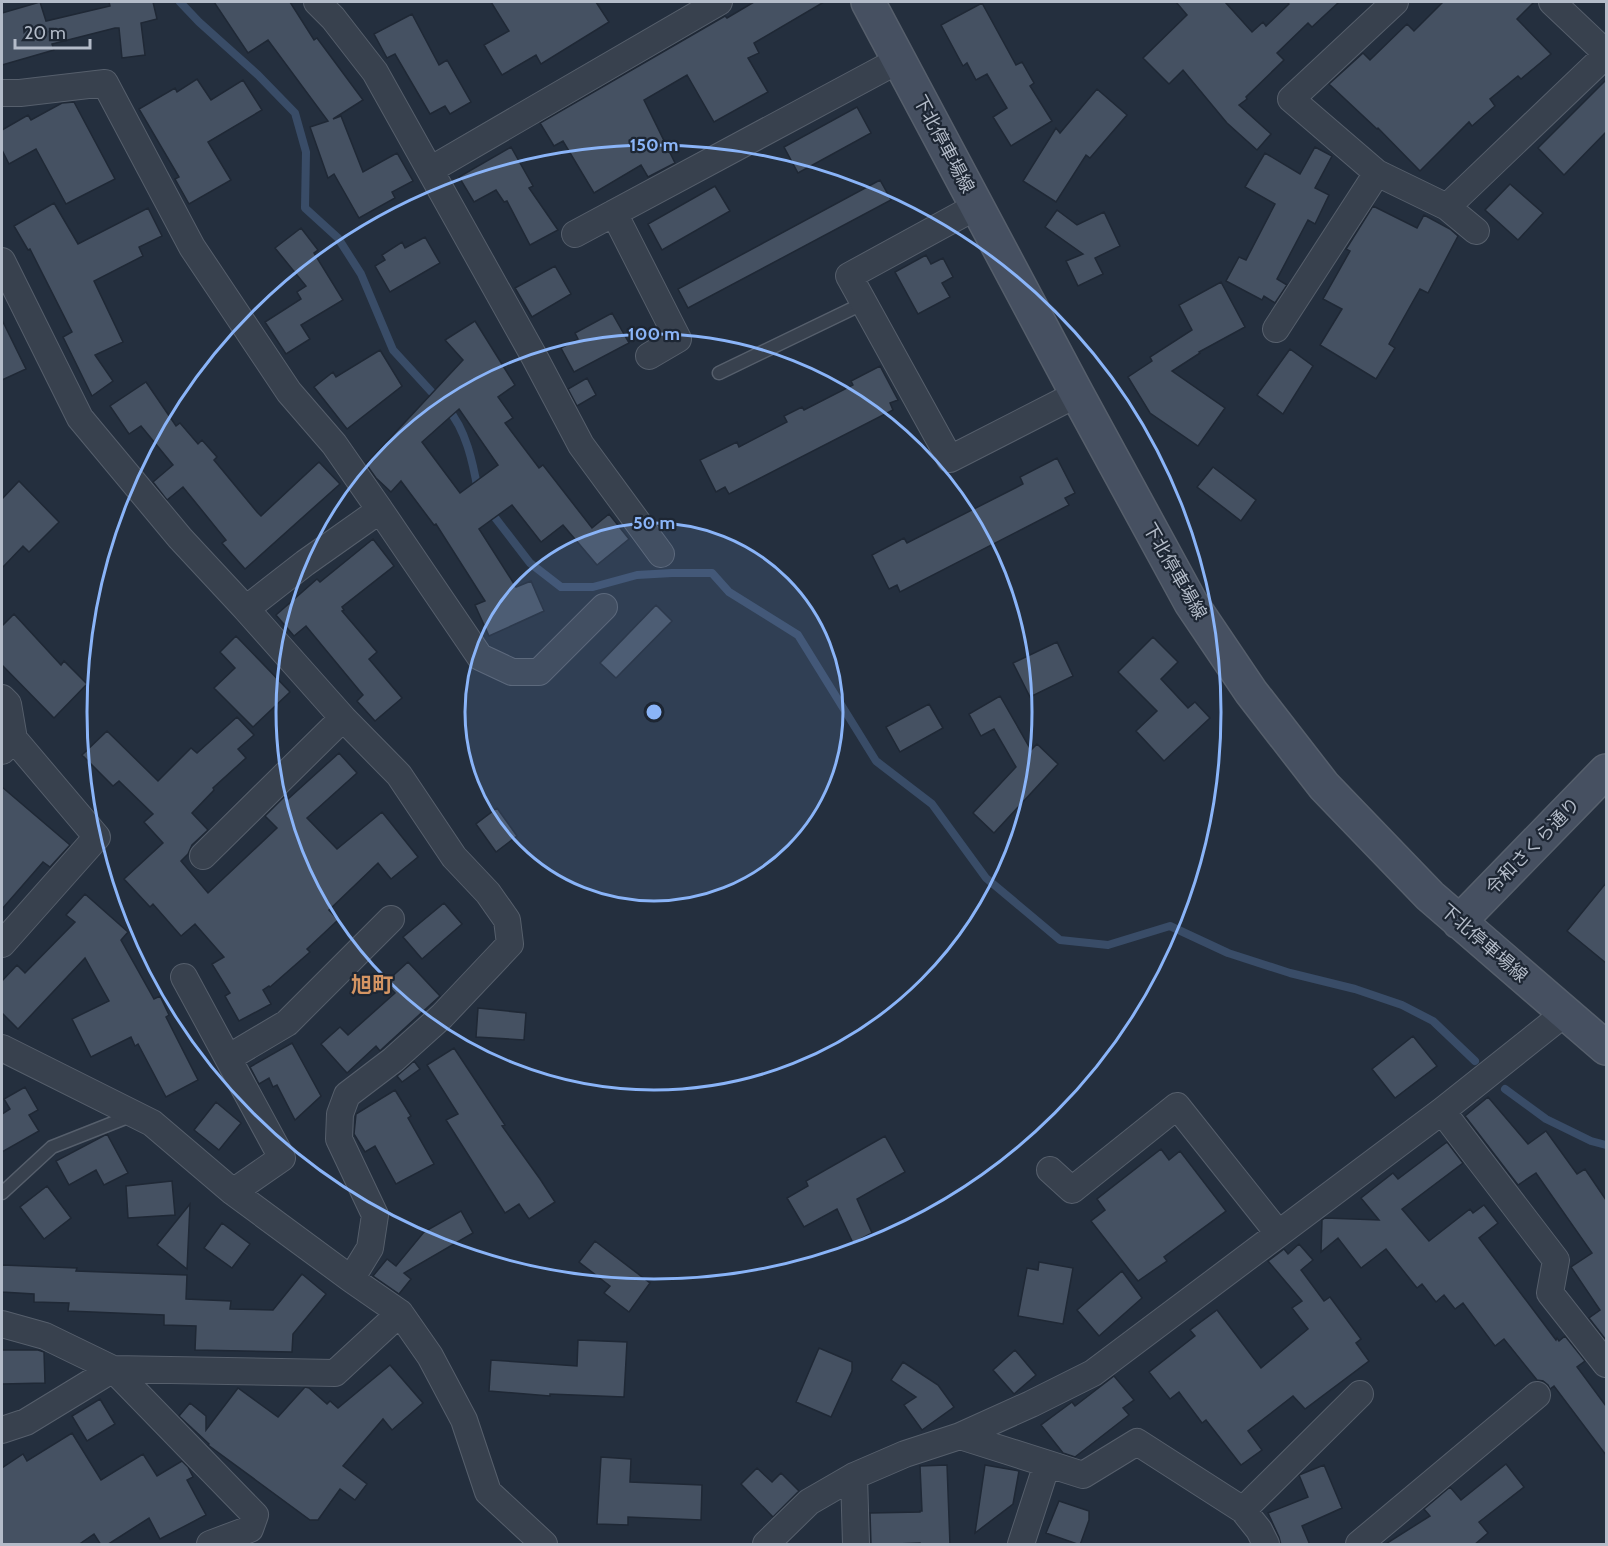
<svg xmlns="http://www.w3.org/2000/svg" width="1608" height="1546" font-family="Cabin,'Noto Sans JP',sans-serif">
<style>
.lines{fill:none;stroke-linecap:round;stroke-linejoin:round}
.stream{stroke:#394c67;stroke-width:8}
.building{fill:#455162;stroke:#1f2835;stroke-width:1.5;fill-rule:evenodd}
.lane-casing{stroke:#565f6c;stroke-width:15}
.street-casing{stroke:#565f6c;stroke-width:28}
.secondary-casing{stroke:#565f6c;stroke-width:36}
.lane{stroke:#38414e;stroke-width:12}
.street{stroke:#38414e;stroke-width:26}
.secondary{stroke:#465061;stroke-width:33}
.ring{fill:none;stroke:#8ab4f8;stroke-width:3}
.labels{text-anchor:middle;stroke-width:4.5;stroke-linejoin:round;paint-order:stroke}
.street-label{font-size:18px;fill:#b4bcc9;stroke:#1d2633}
.quarter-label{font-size:21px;font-weight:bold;fill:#d59563;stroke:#1d2633}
.centre{fill:#8ab4f8;stroke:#1d2633;stroke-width:3}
.ring-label{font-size:18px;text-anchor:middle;font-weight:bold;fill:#8ab4f8;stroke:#1d2633;stroke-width:4.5;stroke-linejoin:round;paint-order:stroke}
</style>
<rect width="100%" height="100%" fill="#242f3e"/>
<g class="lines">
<!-- stream -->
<path class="stream" d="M180 2 199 22 258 75 295 113 306 152 305 208 338 238 361 274 393 350 438 399
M447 408C466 429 473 463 478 491
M490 511 530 563 561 587H593L637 575 672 573H712L729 592 798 635 876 761 932 804 986 878 1060 940 1108 945 1170 926 1228 953 1290 973 1355 989 1402 1005 1433 1021 1475 1061
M1505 1089 1546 1119 1591 1141 1606 1145"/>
</g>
<!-- building -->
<path class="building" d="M40 2 46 21 110 6 109 2H153L157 19 141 23 145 55 122 58 119 28H115L52 44 54 50 2 65V13Z
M214 2H290L314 40 317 38 363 100 333 119 341 116 363 172 397 153 413 181 392 192 395 198 359 218 334 174 328 178 310 127 328 121 268 40 248 53Z
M491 2H596L609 22 541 64 536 55 502 75 484 45 509 31Z
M754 2H824L754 43 759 53 748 58 768 92 714 122 687 75 644 100 675 163 648 177 641 165 594 193 563 141 554 146 540 123 725 16 727 18Z
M1176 2H1225L1252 32 1263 22 1266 26 1289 4 1287 2H1339L1312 27 1308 23 1277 53 1284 60 1246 97 1247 99 1239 105 1271 134 1257 150 1227 123 1183 70 1169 84 1143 58 1187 15Z
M1443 2H1534L1517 19 1551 54 1521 79 1518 76 1490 99 1495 106 1472 126 1469 122 1420 171 1378 128 1377 129 1329 84 1363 53 1370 60 1407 24 1414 31Z
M982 3 1016 65 1022 62 1034 83 1030 86 1052 121 1011 146 993 117 1007 108 987 74 976 80 967 63 963 66 941 25Z
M412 14 439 65 447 60 471 102 450 114 445 106 430 114 395 54 387 58 374 34Z
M197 79 211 100 243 80 262 110 208 142 231 180 189 204 175 179 179 177 139 109 175 88 177 92Z
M1606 80V132L1564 175 1538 148Z
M1097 89 1127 115 1090 158 1086 155 1056 202 1023 181 1056 128 1060 133Z
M74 102 115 179 66 204 36 149 9 164 2 150V130L28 115 31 120 62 103Z
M857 107 871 133 798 173 784 147Z
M511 147 533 186 529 188 558 230 530 245 507 201 504 202 496 190 474 202 459 177Z
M1315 147 1332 156 1315 188 1329 195 1315 224 1308 220 1277 279 1287 285 1275 303 1264 296 1262 300 1226 281 1239 257 1246 260 1275 204 1245 187 1265 153 1300 174Z
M880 180 891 200 688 308 678 289Z
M1510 184 1543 213 1518 240 1485 210Z
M715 186 730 211 662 250 648 224Z
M54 203 78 244 148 208 162 236 139 247 143 256 94 281 123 342 95 355 113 381 92 396 63 337 72 332 30 249 28 250 14 226Z
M1373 206 1417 228 1424 215 1450 229 1458 236 1428 293 1420 289 1389 344 1395 348 1376 379 1320 345 1342 309 1323 299 1350 251 1346 249 1348 246Z
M1057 210 1077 225 1104 212 1120 246 1095 258 1103 274 1078 286 1066 261 1083 254 1045 227Z
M301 228 318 250 314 253 343 300 301 325 310 339 286 354 265 322 301 299 297 292 306 286 275 248Z
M425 237 440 263 390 292 375 266 385 260 382 255 402 242 405 248Z
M926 255 931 264 943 258 953 277 942 283 950 297 918 314 895 272Z
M555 266 571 294 532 317 515 288Z
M1221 282 1245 327 1199 352 1200 353 1172 371 1225 408 1198 446 1150 413 1128 377 1152 361 1150 357 1192 330 1179 305Z
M612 313 629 343 574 372 561 348 578 339 575 333Z
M2 320 26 369 2 380Z
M475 321 515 385 498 397 513 418 505 423 539 468 543 465 592 528 609 514 629 539 597 565 563 525 541 542 512 505 479 529 516 587 531 581 544 611 489 636 475 605 485 601 436 524 434 525 401 481 391 492 376 478 366 464 463 360 445 340ZM459 409 498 465 460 493 422 442Z
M1290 349 1313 366 1283 414 1257 395Z
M380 350 402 386 347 429 314 387 333 372 336 377Z
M880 366 898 400 890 403 893 410 729 494 725 487 716 492 700 460 737 442 739 447 787 422 784 416 802 407 804 410 853 385 851 381Z
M587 378 596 395 577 406 568 389Z
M146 382 176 426 180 423 198 444 202 440 217 457 214 460 257 512 261 516 319 462 340 484 245 569 222 543 226 540 183 487 167 500 153 482 173 465 141 426 129 434 110 406Z
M1057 458 1075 493 1065 498 1069 505 900 592 897 585 889 589 872 555 904 538 907 543 1023 484 1020 477Z
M1213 467 1256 500 1241 521 1197 487Z
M19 481 59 522 29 552 23 546 2 568V499Z
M373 539 394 566 342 607 344 610 342 611 377 652 369 659 402 698 375 721 357 701 363 695 306 626 294 636 276 615 317 579 320 582Z
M656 605 672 621 616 678 600 663Z
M14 614 61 665 64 661 87 684 54 718 2 665V626Z
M236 636 290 692 253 727 214 688 235 668 220 652Z
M1153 637 1178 662 1161 679 1188 708 1195 702 1210 718 1164 761 1136 731 1157 711 1118 672Z
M1057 642 1073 676 1030 697 1013 663Z
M1000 696 1031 750 1037 744 1058 764 994 833 973 813 1016 767 994 729 981 736 969 714Z
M929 704 943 728 900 752 886 727Z
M237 717 254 735 238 749 246 758 213 788 214 790 192 813 208 830 192 845 188 854 181 861 208 893 277 828 265 816 285 796 288 799 339 753 357 773 307 818 337 849 382 812 418 857 391 879 378 863 329 910 338 920 307 949 310 952 270 987 269 986 263 990 271 1004 239 1021 225 996 230 993 212 964 224 957 195 924 181 936 153 904 150 907 124 879 163 843 144 822 153 814 119 781 113 786 82 755 107 731 158 781 191 748 197 753Z
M2 787 70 845 50 867 43 862 2 909Z
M497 808 517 836 496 852 476 824Z
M1606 883V963L1567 931Z
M85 894 128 932 121 940 154 999 160 996 169 1015 166 1017 198 1080 166 1097 138 1044 135 1046 131 1037 91 1057 72 1019 109 1001 85 958 18 1029 2 1013V981L17 965 25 973 75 922 66 915Z
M444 903 462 924 422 959 403 937Z
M408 962 440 996 383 1048 380 1051 376 1046 347 1073 321 1044 340 1027 348 1035 395 993 385 983Z
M478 1008 526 1013 524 1040 476 1037Z
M1413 1036 1437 1066 1395 1098 1372 1069Z
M292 1043 321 1096 295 1120 277 1085 273 1087 269 1078 259 1084 250 1067Z
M454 1048 505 1125 502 1126 540 1179 555 1202 529 1219 519 1204 505 1213 446 1120 458 1114 427 1065Z
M414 1061 420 1069 402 1082 397 1076Z
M25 1087 38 1110 29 1115 39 1131 2 1152V1114L10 1109 4 1099Z
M395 1090 411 1116 408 1118 434 1164 396 1184 375 1146 365 1152 354 1134 356 1114Z
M1488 1097 1528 1144 1546 1131 1577 1174 1585 1169 1606 1200V1340L1589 1318 1600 1310 1571 1267 1592 1253 1536 1173 1518 1185 1465 1116Z
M216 1102 241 1123 219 1150 194 1130Z
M107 1134 128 1173 104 1185 96 1170 69 1185 56 1161Z
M885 1136 905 1172 857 1199 872 1233 853 1243 837 1209 804 1227 787 1198 808 1186 806 1181Z
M1447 1142 1463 1163 1402 1209 1429 1241 1470 1209 1473 1213 1484 1205 1498 1223 1479 1238 1556 1340 1557 1338 1559 1341 1565 1336 1585 1361 1577 1367 1606 1406V1455L1554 1386 1550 1389 1548 1385 1543 1381 1537 1380 1504 1339 1495 1346 1463 1303 1455 1309 1444 1295 1436 1302 1422 1284 1417 1288 1386 1249 1361 1268 1338 1238 1321 1252 1322 1220 1325 1218 1379 1220 1361 1198 1393 1173 1398 1179Z
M1161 1149 1169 1160 1180 1151 1226 1211 1164 1257 1167 1261 1138 1281 1091 1221 1105 1210 1097 1199Z
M172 1181 175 1215 128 1218 126 1186Z
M47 1186 71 1218 44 1239 20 1207Z
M190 1204 187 1269 157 1245Z
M461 1211 473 1233 404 1273 411 1279 399 1294 373 1276 387 1259 396 1266 424 1232Z
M222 1223 250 1244 232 1268 204 1248Z
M595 1241 650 1283 629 1312 604 1293 610 1286 579 1262Z
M1299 1244 1313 1260 1301 1270 1324 1301 1330 1297 1361 1339 1356 1343 1369 1361 1305 1409 1293 1396 1248 1431 1262 1450 1241 1465 1206 1420 1202 1423 1179 1392 1170 1399 1149 1372 1195 1336 1190 1330 1217 1310 1261 1368 1308 1329 1292 1308 1302 1301 1268 1261 1284 1249 1288 1254Z
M1039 1262 1073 1268 1063 1324 1018 1316 1027 1268 1038 1270Z
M2 1265 77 1268 76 1271 187 1275 186 1299 231 1301 230 1309 273 1310 302 1274 326 1294 293 1334 292 1352 195 1350 196 1326 164 1325V1315L68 1311 69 1303 34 1302V1294L2 1292Z
M1122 1271 1142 1298 1099 1336 1077 1310Z
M578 1340 627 1342 624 1397 550 1394V1396L489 1391 491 1360 577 1366Z
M819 1348 852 1362V1371L831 1417 796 1402Z
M2 1350H38L44 1352 45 1383 2 1384Z
M1015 1350 1036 1375 1014 1394 993 1370Z
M903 1362 938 1385 954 1407 922 1430 904 1405 916 1397 891 1380Z
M390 1365 423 1403 392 1430 383 1419 343 1466 367 1484 355 1500 340 1489 318 1520H310L208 1445 209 1444 179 1416 190 1403 206 1416V1430L238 1388 278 1417 305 1387 309 1388 327 1404 330 1401 338 1408Z
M1114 1376 1134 1400 1123 1408 1129 1415 1075 1457 1063 1453 1041 1425 1072 1402 1075 1406Z
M100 1399 115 1424 87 1441 72 1416Z
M72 1433 101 1480 143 1454 157 1476 182 1461 188 1467 193 1477 187 1480 206 1515 160 1539 149 1518 107 1545H101L94 1534 78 1545H2V1468L23 1454 27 1461Z
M601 1457 631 1459 630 1482 702 1485 701 1520 628 1517V1525L597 1524Z
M1506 1464 1524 1487 1479 1522 1488 1533 1474 1545H1384L1430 1516 1424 1509 1450 1487 1461 1500Z
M947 1465 950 1545H920V1543L871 1545 870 1513 920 1512V1511H922L920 1466Z
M985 1465 1019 1471 1013 1504 975 1533Z
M1324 1465 1342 1508 1302 1526 1310 1545H1281L1279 1537 1268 1513 1308 1497 1299 1475Z
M757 1468 772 1482 781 1473 799 1491 773 1517 741 1484Z
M1059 1501 1089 1511V1520L1080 1545 1046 1533Z"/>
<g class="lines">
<defs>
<path id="lane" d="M719 373 864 303
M2 1193 52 1147 133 1115"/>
<path id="street" d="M317 2 333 18 375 72 535 358 581 445 661 554
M1395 2 1291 99 1377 173 1447 207 1476 231
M1552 2 1606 53
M2 93H20L105 83 192 247 289 392 334 444 380 510 305 563 246 609 180 538 80 418 2 261
M430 170 719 2
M977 206 849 276 950 459 1077 394
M1447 207 1606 55
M614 213 678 339 649 356
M575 234 899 60
M1276 329 1377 173
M380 510 480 657 512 672H539L604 607
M246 609 343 718 399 775 454 857 488 893 507 920 510 944 442 1016 393 1060 347 1095 340 1114 339 1139 375 1215 370 1248 351 1279
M2 698 8 704 14 739 2 751
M203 856 343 718
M2 944 97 837 14 739
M184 977 282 1158 233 1192
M2 1048 152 1123 233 1192 351 1279 400 1313 430 1356 464 1420 488 1492 544 1544
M228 1058 287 1023 391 919
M1442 1111 1556 1260 1550 1293 1606 1364
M1050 1170 1072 1190 1177 1106 1278 1233
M2 1324 45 1336 113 1369 335 1373 400 1313
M2 1430 26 1422 113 1369 255 1515 250 1529 210 1544
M960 1436 1083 1475 1137 1442 1243 1510 1259 1530 1266 1544
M854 1476 856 1544
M1243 1510 1360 1394
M766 1544 809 1502 854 1476 905 1454 960 1436 1031 1404 1093 1373 1442 1111 1565 1013
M1021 1544 1047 1464
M1359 1544 1537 1395"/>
<path id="secondary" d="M868 2 1077 394 1191 603 1251 692 1324 786 1430 896 1606 1048
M1459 922 1606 771"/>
</defs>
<!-- lane casing -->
<use href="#lane" class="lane-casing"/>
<!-- street casing -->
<use href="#street" class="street-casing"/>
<!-- secondary casing -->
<use href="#secondary" class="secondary-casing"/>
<!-- lane -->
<use href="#lane" class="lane"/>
<!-- street -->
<use href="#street" class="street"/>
<!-- secondary -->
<use href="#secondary" class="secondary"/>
</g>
<!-- distance rings -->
<circle cx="654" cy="712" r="189" fill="#8ab4f8" fill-opacity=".12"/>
<g class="ring">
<circle cx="654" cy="712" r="189"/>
<circle cx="654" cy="712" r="378"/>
<circle cx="654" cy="712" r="567"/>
</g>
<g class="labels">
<!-- street labels -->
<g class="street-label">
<text transform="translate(944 144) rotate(62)" y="6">下北停車場線</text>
<text transform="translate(1175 571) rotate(60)" y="6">下北停車場線</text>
<text transform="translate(1533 846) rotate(-46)" y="6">令和さくら通り</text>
<text transform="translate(1484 943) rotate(41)" y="6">下北停車場線</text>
</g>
<!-- quarter labels -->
<g class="quarter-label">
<text x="372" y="992">旭町</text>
</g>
</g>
<circle cx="654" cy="712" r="9" class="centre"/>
<g class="ring-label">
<text x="654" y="151">150 m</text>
<text x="654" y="340">100 m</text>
<text x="654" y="529">50 m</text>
</g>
<!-- border -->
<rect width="1608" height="1546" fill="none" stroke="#b4bcc9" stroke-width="6"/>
<!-- scale -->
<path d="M15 39v9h75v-9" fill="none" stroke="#b4bcc9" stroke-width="3"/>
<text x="24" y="39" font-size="18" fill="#b4bcc9" stroke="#1d2633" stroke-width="4.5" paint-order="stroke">20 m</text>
</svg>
